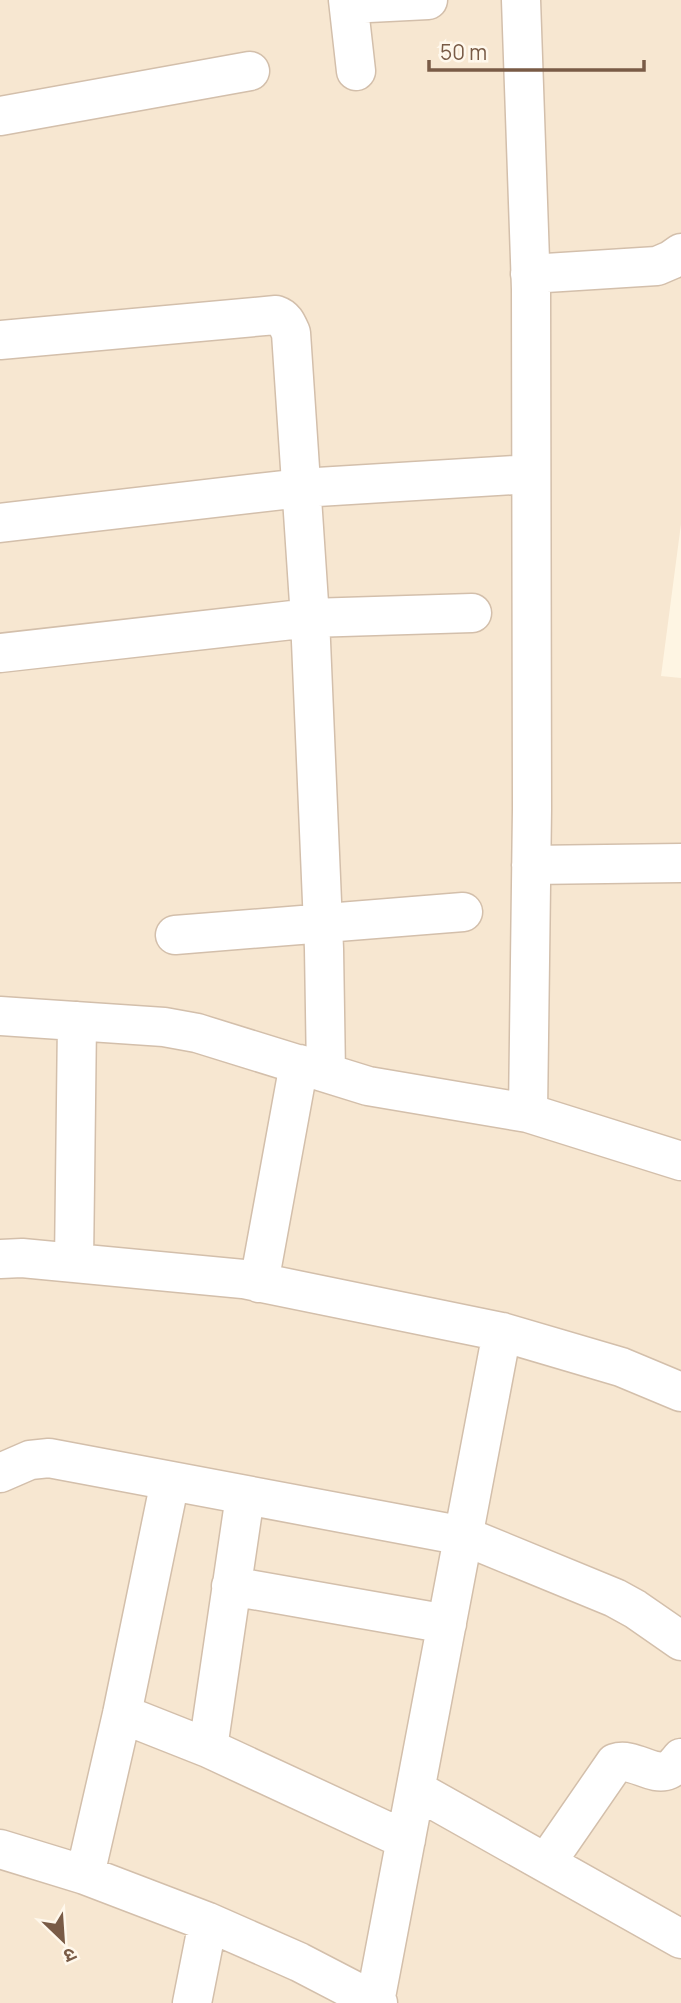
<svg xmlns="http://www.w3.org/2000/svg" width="681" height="2003" font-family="Manrope,'Noto Sans Devanagari',sans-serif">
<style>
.residential{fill:#f7e7d1}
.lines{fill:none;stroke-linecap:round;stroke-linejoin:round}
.minor-casing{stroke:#d3bfab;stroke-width:41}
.minor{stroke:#fff;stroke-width:38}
</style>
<rect width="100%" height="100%" fill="#fef5e3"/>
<!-- residential -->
<path class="residential" d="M0 0H681V524L661 676 681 678V2003H0Z"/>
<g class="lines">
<defs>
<path id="minor" d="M348 0 356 71
M521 0 531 289 532 809 528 1113
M349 4 428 0
M0 116 250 71
M530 274 657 266 671 260 681 253
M0 340 276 315C285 318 287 324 291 333L310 618 324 949 326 1073
M0 523 301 488 531 474
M0 653 310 618 472 613
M531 865 681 863
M175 935 463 912
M0 1016 164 1027 197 1033 368 1086 528 1113 681 1161
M0 1259 22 1258 243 1279 502 1332 621 1367 681 1392
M74 1263 77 1021
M259 1283 299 1064
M0 1473 30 1460 49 1458 464 1536 615 1598 635 1609 681 1641
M231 1586 447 1624
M122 1714 208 1748 406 1840
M208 1748 245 1496
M416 1790 681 1939
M0 1849 85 1875 208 1922 299 1962 378 2003
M546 1863 615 1763C633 1757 653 1777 668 1770 673 1768 677 1763 681 1758
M85 1875 122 1714 170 1481
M375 2002 502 1332
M192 2003 208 1922"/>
</defs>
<!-- minor casing -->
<use href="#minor" class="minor-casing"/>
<!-- minor -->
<use href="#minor" class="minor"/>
</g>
<!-- north arrow -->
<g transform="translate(63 1940) rotate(155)" stroke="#fff8ec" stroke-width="5" paint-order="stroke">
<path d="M0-5L12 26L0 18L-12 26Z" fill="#795b46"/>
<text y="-10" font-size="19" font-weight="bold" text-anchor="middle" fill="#795b46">उ</text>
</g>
<!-- scale -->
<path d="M429 60v10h215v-10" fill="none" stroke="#795b46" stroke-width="3.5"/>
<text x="440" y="60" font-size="21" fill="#795b46" stroke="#fff8ec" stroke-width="5" paint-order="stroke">50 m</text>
</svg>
